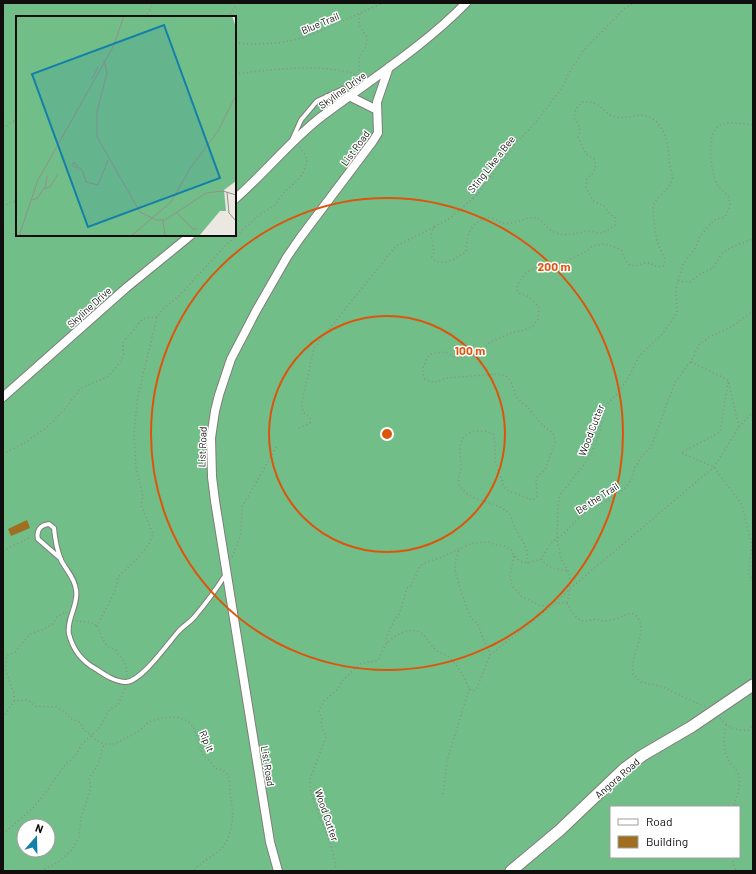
<svg xmlns="http://www.w3.org/2000/svg" width="756" height="874" font-family="Barlow,sans-serif">
<style>
.forest{fill:#72be89;fill-rule:evenodd}
.building{fill:#9f6e21}
.lines{fill:none;stroke-linecap:round;stroke-linejoin:round}
.lane-casing{stroke:#7f7d78;stroke-width:6}
.street-casing{stroke:#7f7d78;stroke-width:10}
.secondary-casing{stroke:#7f7d78;stroke-width:13}
.path{stroke:#8e8c88;stroke-width:1.5;stroke-dasharray:1 3;stroke-linecap:butt}
.lane{stroke:#fff;stroke-width:4}
.street{stroke:#fff;stroke-width:8}
.secondary{stroke:#fff;stroke-width:11}
.ring{fill:none;stroke:#dd550c;stroke-width:2}
.labels{text-anchor:middle;stroke-width:3;stroke-linejoin:round;paint-order:stroke}
.street-label{font-size:10px;fill:#100f0d;stroke:#fff}
.inset-road{fill:none;stroke:#93918d;stroke-width:1}
.view{fill:#1280a8;fill-opacity:0.15;stroke:#1280a8;stroke-width:2}
.inset-edge{fill:none;stroke:#100f0d;stroke-width:2}
.centre{fill:#dd550c;stroke:#fff;stroke-width:2}
.ring-label{font-size:12px;text-anchor:middle;font-weight:bold;fill:#dd550c;stroke:#fff;stroke-width:3;stroke-linejoin:round;paint-order:stroke}
</style>
<rect width="100%" height="100%" fill="#ebe8e2"/>
<!-- forest -->
<path class="forest" d="M3 3H753V871H3ZM17 17H235V235H17ZM611 807H739V857H611ZM24 826H48V850H24Z"/>
<!-- building -->
<path class="building" d="M27 520 30 528 11 536 8 529Z"/>
<g class="lines">
<defs>
<path id="lane" d="M327 96 334 108
M292 140 301 120 317 101 343 89
M61 559 38 539C36 531 40 525 49 524L54 528C55 539 57 550 61 560 66 570 75 578 76 590 79 605 66 619 69 634 73 650 83 662 96 669 105 675 115 682 126 682 142 681 168 643 178 632 183 626 191 622 196 615 207 602 217 588 226 574"/>
<path id="street" d="M349 96 377 110
M235 199C265 173 290 141 321 117 370 80 423 47 466 3
M3 397 126 288 191 235
M278 871 270 842 215 501 212 477 211 438 215 411 219 395 231 359 256 311 287 257 300 238 373 141 378 133 377 102 389 67"/>
<path id="secondary" d="M511 871 560 830 624 769 643 755 691 727 753 685"/>
</defs>
<!-- lane casing -->
<use href="#lane" class="lane-casing"/>
<!-- street casing -->
<use href="#street" class="street-casing"/>
<!-- secondary casing -->
<use href="#secondary" class="secondary-casing"/>
<!-- path -->
<path class="path" d="M3 5 6 3
M360 14 359 25 367 37 366 46 359 59V75L362 78
M145 17 154 3
M228 17 238 3
M235 43 253 44 278 43 304 38 383 3
M235 74C276 69 320 63 359 75
M3 128 17 119
M3 207 9 203 17 201
M678 281 690 282 700 274 713 268 722 253 732 247 753 239
M728 382 720 432 681 453 714 467 742 505 752 546 748 572 753 582
M739 427 753 412
M299 428 310 423V418L303 412 302 402 314 348 396 246 434 227
M3 454 26 442 48 426 64 410 81 388 107 377 118 365 124 355C122 342 122 342 131 333 142 321 139 317 157 317
M3 551 31 537
M514 556 510 574 512 586 521 596 541 606 567 602 569 597 570 581 568 571 561 559 557 539 558 505 560 495 590 457 600 432 604 410 608 403 619 392 632 371 639 356 662 334 677 313 676 289 683 264 696 247 700 236 714 220 725 217 730 206 729 197C726 193 721 190 718 186 711 174 705 135 719 126 728 120 743 124 753 125
M232 557 241 535 242 507 277 446
M541 559C548 568 556 569 568 571
M528 563C527 559 528 555 527 551 524 541 517 533 513 524 512 521 512 517 510 515 507 510 500 507 495 505 485 500 473 500 464 491 454 481 461 476 461 466 461 454 455 440 470 433 477 430 486 430 493 434L495 444V461L504 487 509 491 533 500 537 496 536 478 545 470 548 462 555 442 553 433 540 423 528 407 522 403 516 396 511 382 506 376 497 374 446 378 437 382H431L425 379 423 374V368L426 360 430 354 445 352 456 358 482 351 490 342 511 333 525 330 532 327 538 319 539 308C536 304 531 298 527 296 520 292 517 296 517 285L527 272 539 266 562 263 585 252 593 246 603 244 612 246 621 250 626 261 630 265 636 266 643 263H650L657 267 663 266C664 264 665 263 665 260 665 258 658 245 657 241 655 231 654 220 653 210 653 198 666 193 671 183 675 176 669 167 669 160 669 142 663 117 641 115 633 115 628 119 617 117 602 115 603 100 582 102L576 109 574 118C580 125 581 129 578 137L586 154 594 159 596 165 593 173 587 178 586 187 593 201 604 206 610 214 615 217 616 224C613 227 606 232 601 233 597 233 592 231 588 231 576 233 565 238 552 231 546 228 543 219 536 218 527 216 518 223 509 223 499 224 499 220 492 218 486 217 482 219 478 222 467 229 467 240 466 252 456 258 447 265 435 261L432 257 434 252 431 234 434 227 450 218 477 195 514 145 537 121 562 88 570 71 583 51 625 8 634 3
M567 603C570 610 575 619 583 621 587 622 592 619 596 619 599 620 602 621 605 621 615 620 623 615 632 613 651 624 634 648 633 664 632 667 633 671 633 674L641 682 663 687 705 707
M77 620V621L92 623 97 626
M387 643 386 637 395 619 399 615 407 588 411 586 420 566 427 562 437 559 472 543 488 542 496 545 505 546 511 550 514 556 520 561 528 563 541 559 551 543 563 534 587 510 615 497 627 486 633 477 634 469 642 456 651 447 675 382 693 358 699 345 709 337 733 326 753 311
M490 655 553 605 571 588 714 467 739 427 728 380 691 362
M127 676C127 670 126 664 122 659 119 655 118 655 116 650 103 646 103 638 97 626L115 591 118 577 137 559 149 544 153 534 141 505 143 496 136 468 134 433 138 395 157 317 164 308 178 297 225 246 259 215 274 206 285 191 297 181 303 173 307 162 306 156 299 146
M14 701V694L5 668 7 655 15 652 30 634 42 630 53 624 57 617 65 612 67 613
M3 718 14 701 28 700 35 706 56 707 65 712 70 718 80 722 84 730 92 736 97 741 104 744H114L138 732 149 722 161 718 176 717 188 721 193 726 203 756 210 761 215 768C220 769 225 770 228 776 231 782 229 788 230 794 234 811 234 830 224 845 217 856 201 860 194 871
M720 718C728 728 737 731 749 730L753 724
M726 725C724 735 723 748 727 757 729 764 737 768 739 776 741 788 736 796 734 807
M443 794 447 761 469 689
M3 834 32 809 46 792 64 766 77 754 81 745 100 727 110 709 118 705 125 688
M733 857V863L736 871
M41 871 57 863 72 850 79 837 81 818 91 788 89 778 98 765 104 744
M336 871C335 860 332 847 328 837 322 819 309 799 310 779L326 737 321 724 322 719 319 710 324 701 338 689 342 681 360 664 378 660C381 655 383 648 387 643 395 635 412 625 422 634 428 638 432 648 439 652 441 653 444 654 447 656 457 663 465 678 469 689L473 691 477 688 490 655 488 647 484 641 478 624 471 618 466 606 455 572V562L459 550"/>
<!-- lane -->
<use href="#lane" class="lane"/>
<!-- street -->
<use href="#street" class="street"/>
<!-- secondary -->
<use href="#secondary" class="secondary"/>
</g>
<!-- distance rings -->
<g class="ring">
<circle cx="387" cy="434" r="118"/>
<circle cx="387" cy="434" r="236"/>
</g>
<g class="labels">
<!-- street labels -->
<g class="street-label">
<text transform="translate(320 23) rotate(-23)" y="4">Blue Trail</text>
<text transform="translate(342 90) rotate(-36)" y="4">Skyline Drive</text>
<text transform="translate(355 148) rotate(-54)" y="4">List Road</text>
<text transform="translate(491 164) rotate(-52)" y="4">Sting Like a Bee</text>
<text transform="translate(89 307) rotate(-42)" y="4">Skyline Drive</text>
<text transform="translate(591 430) rotate(-69)" y="4">Wood Cutter</text>
<text transform="translate(202 447) rotate(-88)" y="4">List Road</text>
<text transform="translate(597 498) rotate(-33)" y="4">Be the Trail</text>
<text transform="translate(207 741) rotate(67)" y="4">Rip It</text>
<text transform="translate(268 766) rotate(81)" y="4">List Road</text>
<text transform="translate(617 778) rotate(-41)" y="4">Angora Road</text>
<text transform="translate(327 815) rotate(71)" y="4">Wood Cutter</text>
</g>
</g>
<!-- overview -->
<g transform="translate(16 16)">
<rect width="220" height="220" fill="#ebe8e2"/>
<path d="M0 0H216L220 11V165L208 174 210 195H204L183 220H0Z" fill="#72be89"/>
<path class="inset-road" d="M88 44 91 57 81 96V121L124 196 140 204H149L190 177 207 175 220 179M76 63 82 51M62 152 57 150V147H59L67 156 70 166 82 169 92 144M29 172 31 160M211 176 213 197 220 205M16 184 22 182 27 173 34 171 42 158M161 197 177 213H181M147 204 149 220M3 220 22 164 97 31 108 0M115 220 155 186 175 151 202 115 220 79"/>
<path class="view" d="M148 9 204 162 72 211 16 58Z"/>
<rect width="220" height="220" class="inset-edge"/>
</g>
<circle cx="387" cy="434" r="6" class="centre"/>
<g class="ring-label">
<text x="554" y="271">200 m</text>
<text x="470" y="355">100 m</text>
</g>
<!-- border -->
<rect width="756" height="874" fill="none" stroke="#100f0d" stroke-width="8"/>
<!-- legend -->
<rect x="610" y="806" width="130" height="52" fill="#ffffff" stroke="#9f9f9e"/>
<rect x="618" y="819" width="20" height="6" fill="#ffffff" stroke="#9f9f9e"/>
<text x="646" y="826" font-size="12" fill="#100f0d">Road</text>
<rect x="618" y="836" width="20" height="12" fill="#9f6e21" stroke="#9f9f9e"/>
<text x="646" y="846" font-size="12" fill="#100f0d">Building</text>
<!-- north arrow -->
<g transform="translate(36 838) rotate(20)"><circle r="19" fill="#ffffff" stroke="#9f9f9e"/>
<path d="M0-3L7 15L0 10L-7 15Z" fill="#1280a8"/>
<text y="-6" font-size="11" font-weight="bold" text-anchor="middle" fill="#100f0d">N</text>
</g>
</svg>
